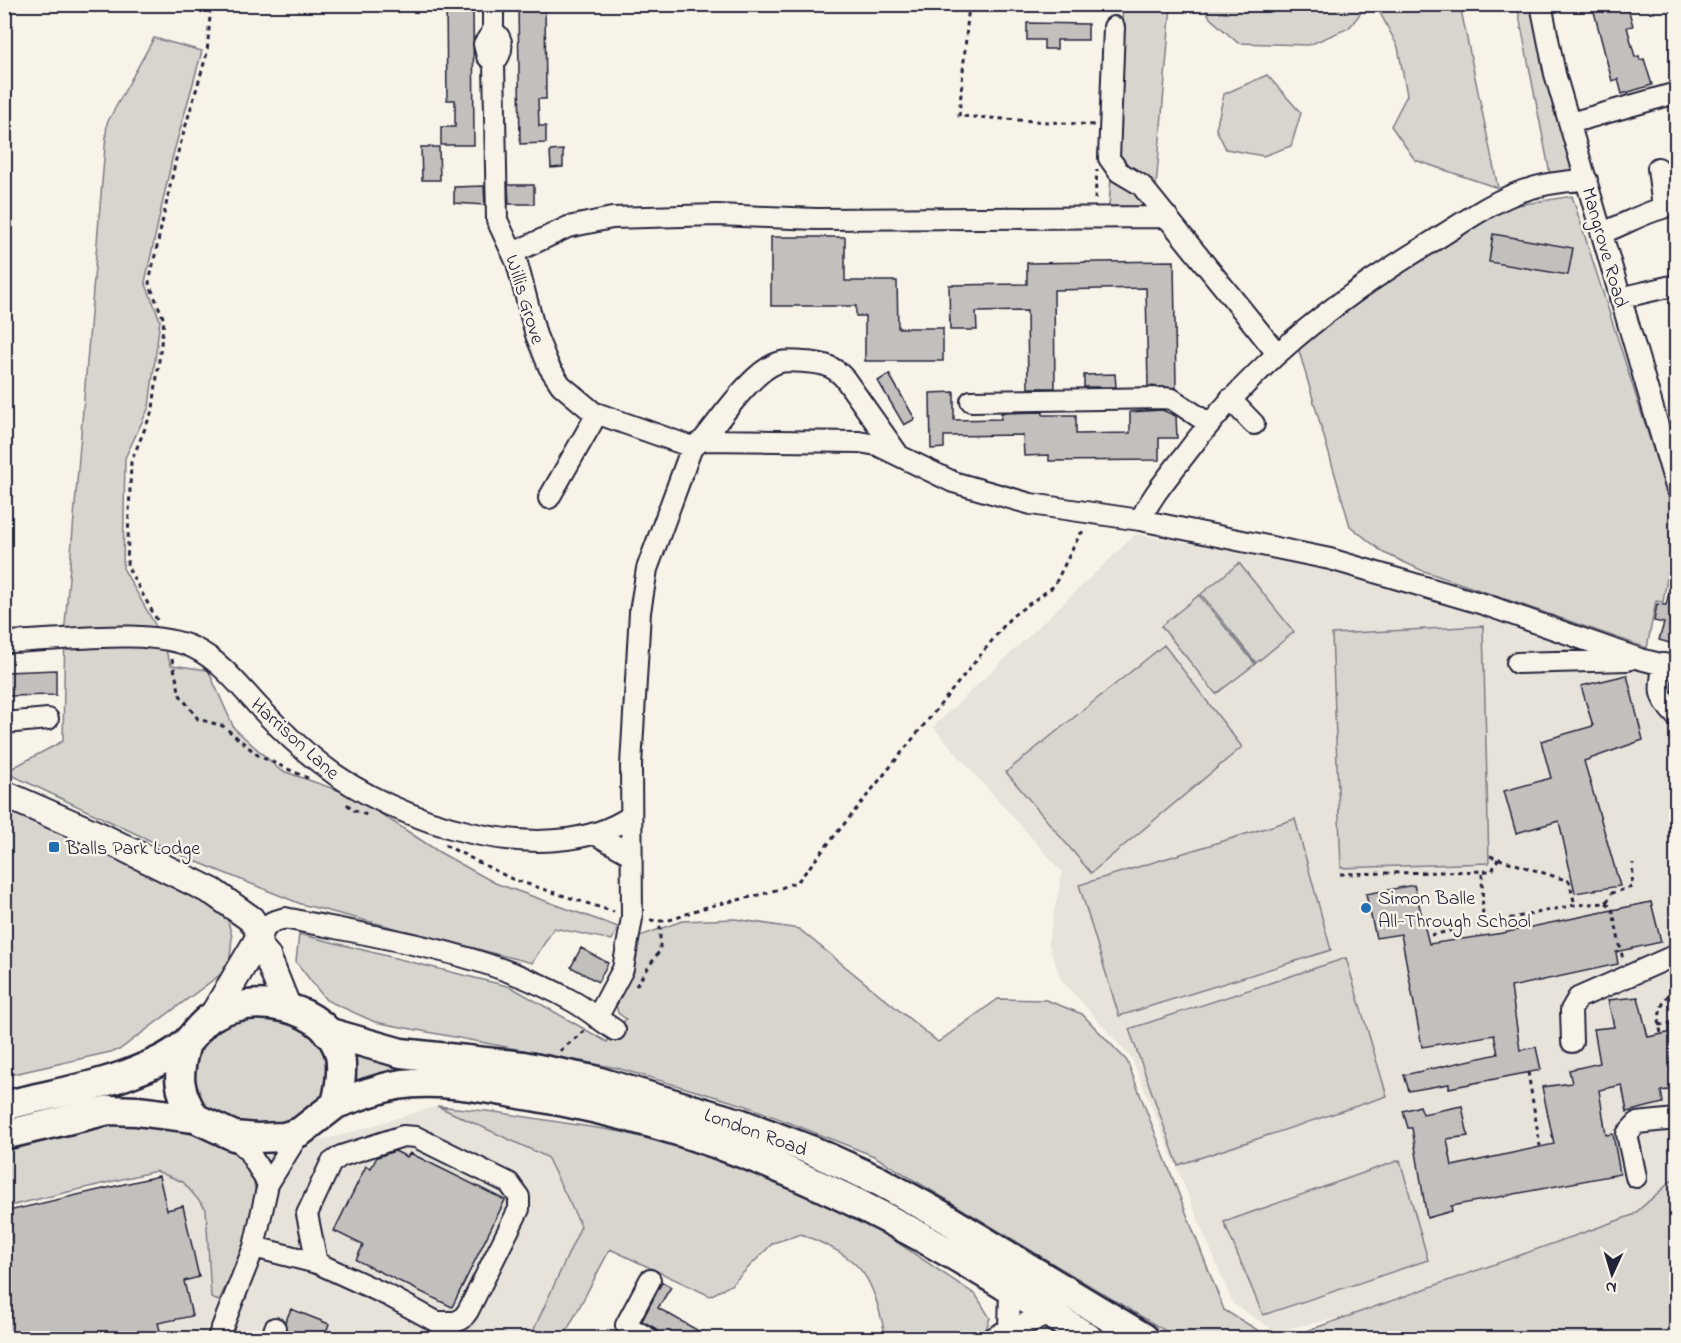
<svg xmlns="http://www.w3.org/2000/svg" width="1681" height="1343" font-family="'Indie Flower',sans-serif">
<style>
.built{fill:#e7e3db}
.green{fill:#d8d5cf;stroke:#7d7c85;stroke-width:1.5}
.building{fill:#c2bfbd;stroke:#22223b;stroke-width:1.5}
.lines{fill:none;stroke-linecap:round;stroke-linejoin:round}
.minor-casing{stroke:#22223b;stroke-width:24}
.major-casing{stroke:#22223b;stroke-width:30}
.highway-casing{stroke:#22223b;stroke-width:33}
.path{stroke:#22223b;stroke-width:3;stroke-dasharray:4.5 4.5;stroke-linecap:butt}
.minor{stroke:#f7f3e8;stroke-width:20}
.major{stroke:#f7f3e8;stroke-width:26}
.highway{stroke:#f7f3e8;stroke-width:28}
.poi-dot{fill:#1f6fb2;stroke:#f7f3e8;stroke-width:2}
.labels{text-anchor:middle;stroke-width:5;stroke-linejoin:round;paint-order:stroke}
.street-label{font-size:20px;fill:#22223b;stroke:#f7f3e8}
.poi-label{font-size:20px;fill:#22223b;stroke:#f7f3e8;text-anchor:start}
</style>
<rect width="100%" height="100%" fill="#f7f3e8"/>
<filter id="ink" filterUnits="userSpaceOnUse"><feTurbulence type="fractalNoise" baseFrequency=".0167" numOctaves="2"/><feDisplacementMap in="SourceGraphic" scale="12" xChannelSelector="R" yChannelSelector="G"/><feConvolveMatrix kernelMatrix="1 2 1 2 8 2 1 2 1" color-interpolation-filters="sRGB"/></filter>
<g filter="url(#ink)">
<!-- built -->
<path class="built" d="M1136 534 1329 568 1453 603 1676 681V1188L1607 1264 1275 1331 1233 1304 1132 1059 1061 979 1048 943 1062 872 933 727Z
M437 1106 547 1157 581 1226 530 1338H5L4 1212 342 1135Z"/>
<!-- green -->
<path class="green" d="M1123 5H1171L1154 212 1109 206Z
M1204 5H1367L1349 28 1309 45 1238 43 1210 18Z
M1386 5H1460L1498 188 1415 160 1391 126 1407 95 1398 47 1377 7Z
M1517 5H1533L1542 69 1577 169 1550 174Z
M154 38 202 51 173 155 145 282 160 320 149 407 125 458 123 568 158 630 171 665 208 670 234 728 280 770 354 796 439 852 495 883 618 927 612 940 554 928 532 963 301 904 185 857 5 772 63 741 65 625 107 123Z
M1267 75 1301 113 1291 146 1263 156 1226 149 1216 129 1224 94Z
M1572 196 1676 521V570L1668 573 1663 602 1656 601 1647 648 1421 570 1384 553 1350 526 1297 344 1368 288 1501 208Z
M1239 563 1294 632 1256 663 1201 594Z
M1199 595 1255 664 1216 694 1161 626Z
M1483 626 1489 863 1341 868 1332 634Z
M1164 645 1242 747 1091 873 1006 772Z
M4 806 116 856 226 913 232 937 229 968 119 1050 5 1076Z
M1295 819 1331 950 1119 1016 1079 885Z
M735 919 799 929 938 1042 998 999 1046 1000 1082 1014 1127 1061 1224 1310 1271 1338H1177L874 1156 744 1105 617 1068 375 1022 326 1000 296 962 299 934 511 987 607 1042 626 1019 618 1013 615 1000 640 936 682 921Z
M1346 958 1387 1096 1178 1165 1129 1029Z
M248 1017 295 1020 329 1051 328 1089 320 1101 291 1123 240 1126 213 1114 194 1095V1055L220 1026Z
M353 1047 439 1065 354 1086 356 1069Z
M437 1106 495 1112 622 1132 739 1163 868 1223 976 1295 990 1318 984 1335 976 1338H886C871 1273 865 1260 801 1234L773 1243 731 1285 710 1296 610 1249 563 1338H530L581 1226 547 1157Z
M117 1124C167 1129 261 1132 255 1202 253 1236 232 1270 219 1301L211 1298 206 1209 183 1182 156 1171 5 1207V1151Z
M1400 1160 1428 1260 1263 1315 1224 1222Z
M1676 1177V1316L1664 1338H1287L1633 1215Z"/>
<!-- building -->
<path class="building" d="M446 4H473L474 145H441V127H455V100H447Z
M518 4H545L546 99H538L539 126H546V143L520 144Z
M1592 4H1627L1633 26 1627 27 1635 57 1639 56 1640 60 1644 59 1652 85 1622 94 1618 79 1612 81Z
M1027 23 1088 24V40H1057V49H1044V40H1027Z
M421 147H439L440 180H422Z
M563 150V167L551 168 550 151Z
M508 185H534V204H509Z
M484 186 485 205 454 203V187Z
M1493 234 1573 248 1568 275 1489 262Z
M771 237H845V281H897L898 328H943V361H865V316H856V306H771Z
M1174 261 1176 388 1148 386 1146 288 1054 290 1055 388H1028L1027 311 976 312 977 330H950L949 285 1027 284V263Z
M889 374 915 419 904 425 878 381Z
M1115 374 1116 387H1084V375Z
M954 392V420L1001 419V413L1043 412V415H1076V434L1130 433V412L1162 410 1176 416 1177 438H1159V460L1049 461V455L1024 456 1023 435 944 436V448L931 449 930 393Z
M1672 580 1677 581V645L1659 640 1664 623 1654 621 1657 604 1666 605Z
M56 670V695L7 696 6 672Z
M1627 675 1643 740 1584 761 1620 886 1575 893 1559 821 1516 833 1504 791 1551 778 1541 741 1593 726 1581 686Z
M1414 885 1429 944 1503 933 1651 902 1661 942 1616 952 1618 964 1511 987 1520 1050 1536 1047 1541 1070 1449 1088V1084L1409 1091 1404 1075 1498 1054 1494 1035 1422 1047 1401 934 1376 938 1366 894Z
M581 948 608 963 598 982 571 967Z
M1638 997 1648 1037 1677 1031V1089L1661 1091 1663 1103 1627 1112 1622 1085 1599 1090 1606 1135 1613 1134 1620 1174 1451 1206 1452 1211 1427 1218 1412 1128H1408L1403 1111 1420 1106 1423 1114 1462 1106 1468 1136 1447 1139 1452 1166 1554 1144 1542 1087 1572 1083 1569 1070 1600 1063 1594 1029 1614 1027 1608 1000Z
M395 1151 407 1157 410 1153 505 1200 452 1307 356 1260 363 1245 334 1231 366 1166 371 1168 377 1157Z
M159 1176 167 1210 183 1206 199 1277 184 1281 192 1316 158 1323 162 1338H4V1212Z
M662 1282 671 1287 658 1308 711 1338H660L655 1328 642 1321Z
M291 1309 329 1324 324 1338H284L285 1323Z"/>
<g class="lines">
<defs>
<path id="minor" d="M493 4V31C505 39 503 53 494 63
M1541 4 1555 74 1676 487
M1114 27 1109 158 1119 172 1141 185 1276 352
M493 31 484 44 487 56 494 63 497 220 517 263 536 335 549 367 561 385 593 412 692 447
M1570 123 1676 93
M1602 233C1623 225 1641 214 1663 208L1658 168
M513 253 568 227 612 218 717 215 816 219 1168 217
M1620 298 1676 285
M1230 399 1254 424
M971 401 1163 398 1172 399 1208 423
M703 440C720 420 755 367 781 362 788 360 797 362 804 362 822 363 833 365 845 379L898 454
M549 498 597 414
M1140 520C1152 496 1165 481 1181 460 1250 367 1331 303 1430 243 1487 208 1515 182 1587 180
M4 642C55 642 150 626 194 648 221 661 241 688 261 709 279 728 300 748 321 764 393 822 548 873 631 816
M1517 663 1628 660
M1664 664C1658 690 1658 698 1676 716
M4 723 48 719
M595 834 630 854
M260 933 272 922 285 918C381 938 488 952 574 1002 588 1010 601 1021 615 1030
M597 1018 623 969 632 918 631 765 640 612 647 569 692 447 703 440 859 442 877 445 953 482 1031 504 1140 520 1330 559 1483 604 1640 659 1676 668
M1572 1042 1571 1010 1578 998 1676 955
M234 1136 249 1152 268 1184
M1636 1177 1627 1134 1637 1123 1676 1119
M254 1247 317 1263 389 1296 437 1322H455L462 1319 468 1311 519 1209V1197L509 1183 416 1137 403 1136 341 1156 331 1163 307 1214 317 1263
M1010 1290 1009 1329 1049 1315
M218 1338 254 1247 268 1184 300 1132
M272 1338 275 1328
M648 1338 626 1325 650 1280
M993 1338 1009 1329"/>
<path id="major" d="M4 794 98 835 213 892 251 919 260 933 256 943 213 1015
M256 943 267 956 287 1006"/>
<path id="highway" d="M327 1032 401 1053 523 1066 593 1080 742 1124 813 1151 879 1181 939 1214 1144 1338
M186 1043C177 1075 177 1090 195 1118
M336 1104C356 1097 376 1089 397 1085 439 1078 490 1089 532 1096 745 1132 909 1222 1088 1338
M4 1106C48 1094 95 1088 136 1071 152 1065 176 1054 187 1042 196 1033 202 1022 213 1016 251 992 328 1005 340 1055 343 1071 340 1088 336 1104L300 1132 284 1137 256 1138 234 1136 195 1118 137 1111 109 1110 4 1135"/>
</defs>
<!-- minor casing -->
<use href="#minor" class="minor-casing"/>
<!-- major casing -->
<use href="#major" class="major-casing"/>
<!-- highway casing -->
<use href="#highway" class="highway-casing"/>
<!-- path -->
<path class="path" d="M969 4 959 116 1094 125
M1095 199 1097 170
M157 620 127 566 131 462 153 409 164 320 149 283 176 159 207 53 211 4
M172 659 180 695 198 719 223 726 259 756 312 780
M347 804 353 810 367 815
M445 845 512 879 614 912
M1490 856 1569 881 1575 905
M1340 874 1492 871 1498 859
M1606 903 1612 907 1623 960
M650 920 660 921
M1483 924 1575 905 1606 903 1612 893 1632 887 1633 863
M1431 935 1483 924 1482 871
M636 986 660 950V921C675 921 686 913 700 909 734 899 767 897 799 880L1011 617 1054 586 1080 534 1086 530
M1659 1025 1676 1022
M1661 1033C1656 1014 1662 1000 1676 987
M560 1051 585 1030
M1528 1072 1540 1146
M1670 1338 1676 1326"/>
<!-- minor -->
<use href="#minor" class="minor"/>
<!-- major -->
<use href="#major" class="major"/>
<!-- highway -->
<use href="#highway" class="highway"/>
</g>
</g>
<!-- markers -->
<g class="poi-dot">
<rect x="48" y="841" width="12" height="12" rx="3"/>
<circle cx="1366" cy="908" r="6"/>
</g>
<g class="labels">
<!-- street labels -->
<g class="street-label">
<text transform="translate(1606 247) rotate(74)" y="7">Mangrove Road</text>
<text transform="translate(526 299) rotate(73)" y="7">Willis Grove</text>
<text transform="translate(296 738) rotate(42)" y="7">Harrison Lane</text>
<text transform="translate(756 1131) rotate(20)" y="7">London Road</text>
</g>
<!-- poi labels -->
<g class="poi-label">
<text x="66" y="854">Balls Park Lodge</text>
<text x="1378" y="904">Simon Balle<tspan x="1378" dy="23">All-Through School</tspan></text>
</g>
</g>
<!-- margin -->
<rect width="1681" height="1343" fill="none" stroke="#f7f3e8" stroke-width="24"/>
<rect x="12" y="12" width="1657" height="1319" fill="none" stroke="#22223b" stroke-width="2" filter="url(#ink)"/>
<!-- north arrow -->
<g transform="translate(1612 1274) rotate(184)" stroke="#f7f3e8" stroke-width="4.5" paint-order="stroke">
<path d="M0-4.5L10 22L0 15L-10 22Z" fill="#22223b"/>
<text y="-9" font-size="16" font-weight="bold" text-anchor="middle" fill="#22223b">N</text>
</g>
</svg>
